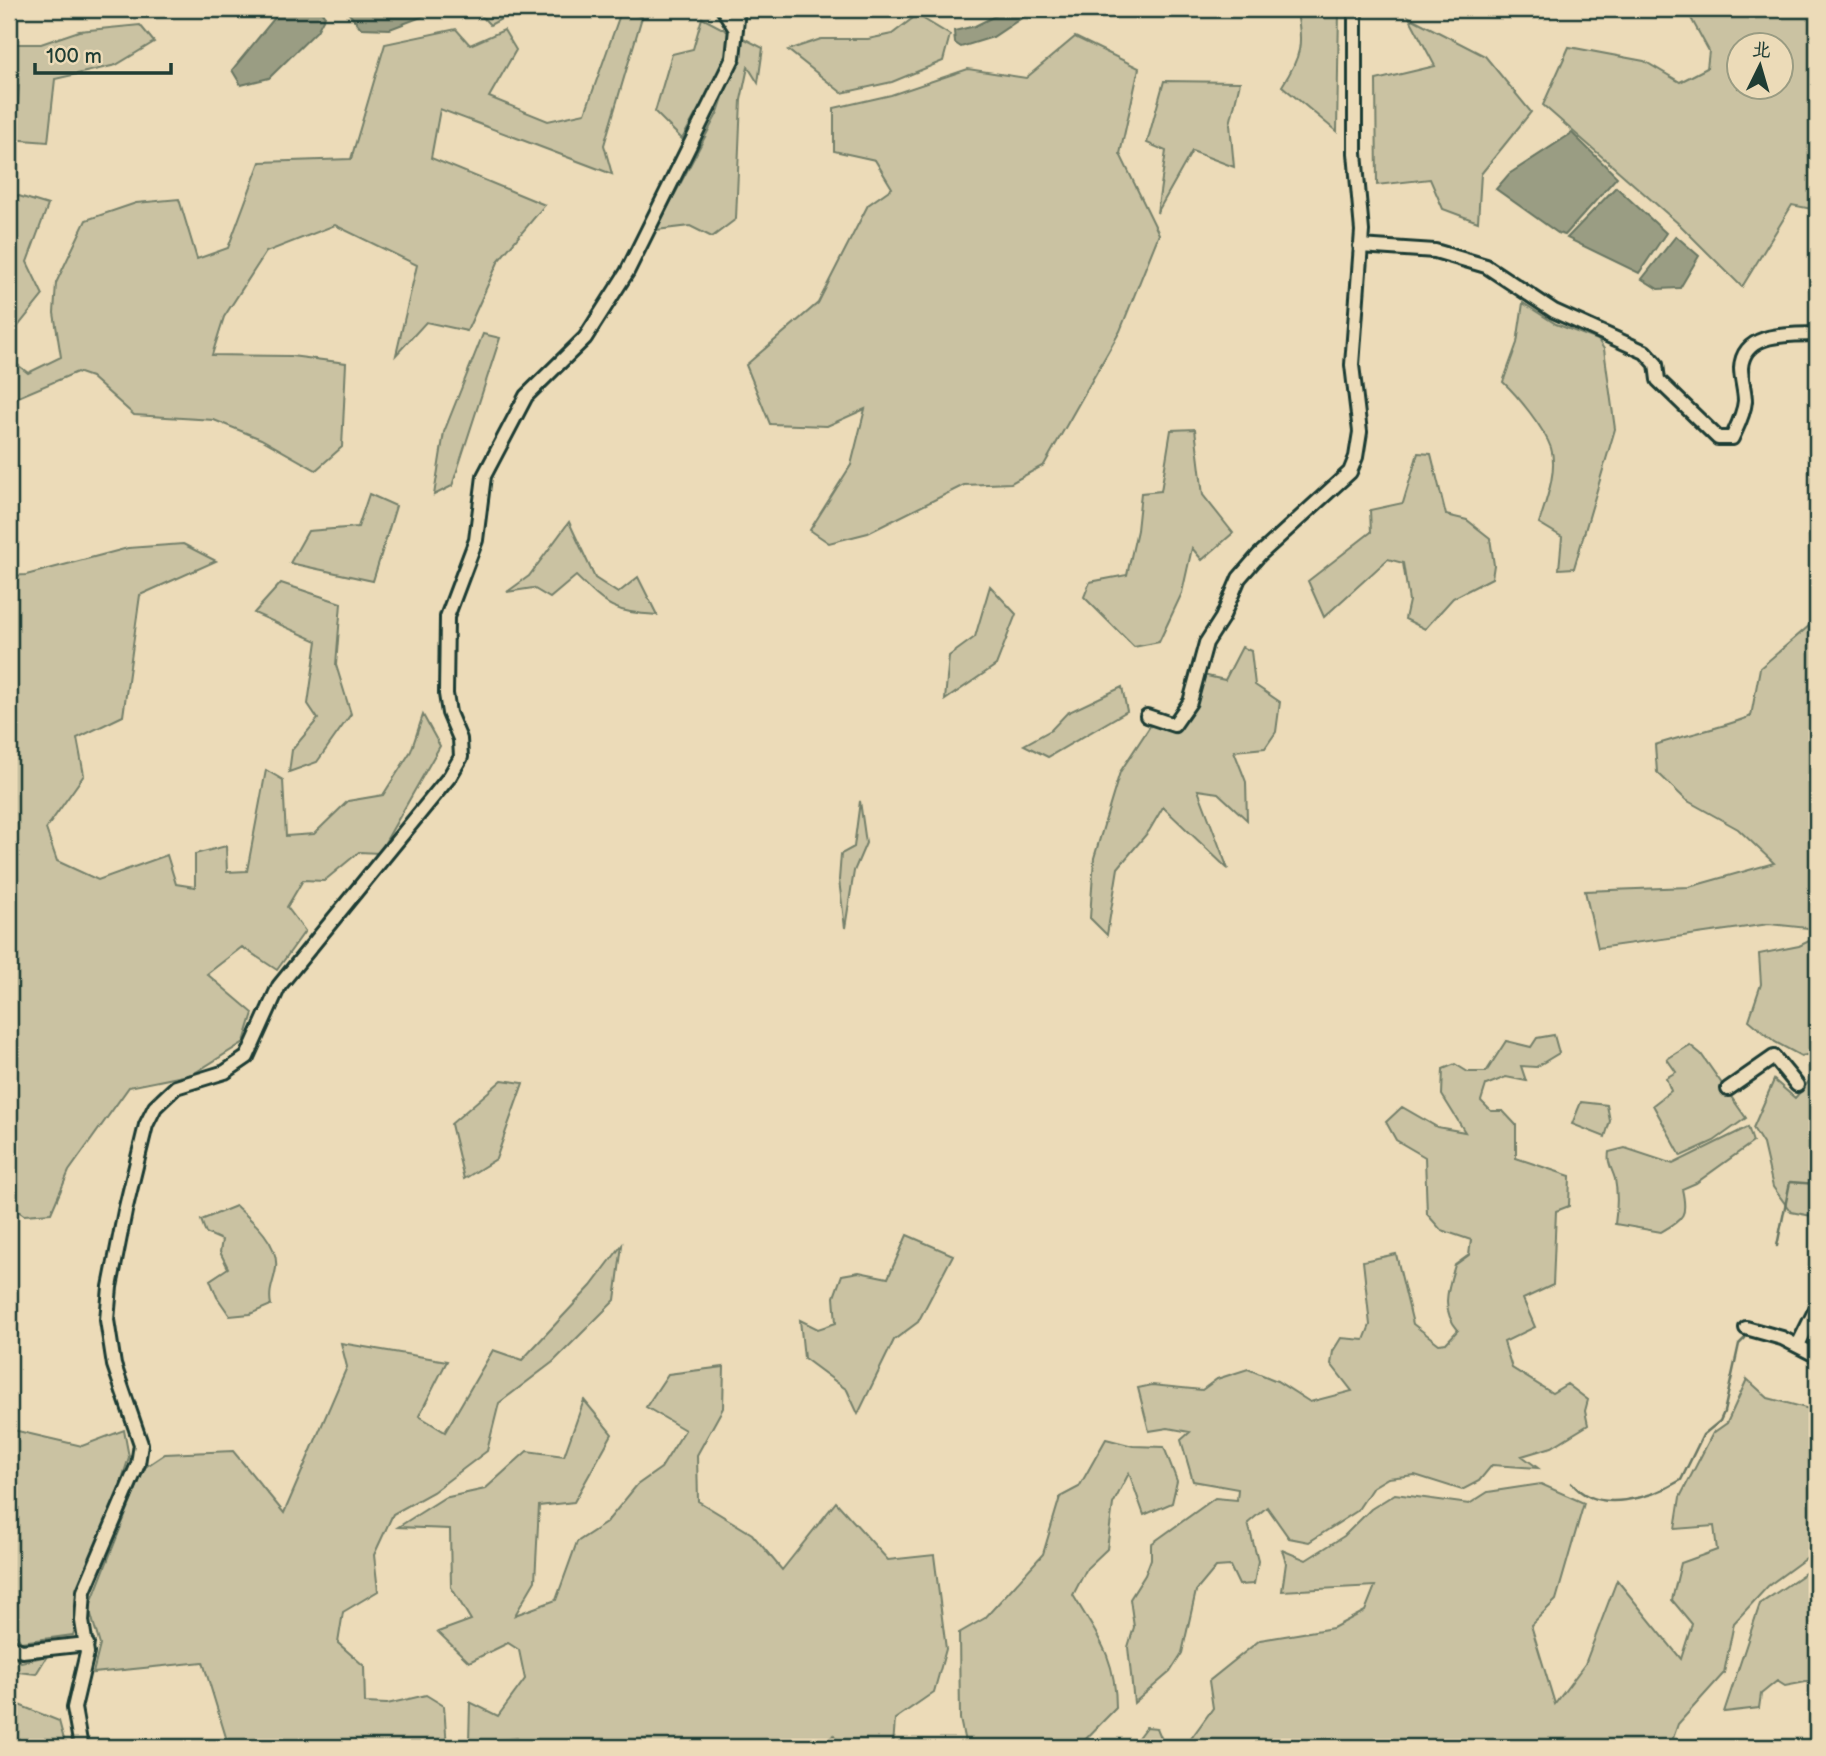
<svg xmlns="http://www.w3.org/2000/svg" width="1826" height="1756" font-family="'Balsamiq Sans','LXGW WenKai TC',sans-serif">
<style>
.green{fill:#cac2a2;stroke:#74806b;stroke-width:2;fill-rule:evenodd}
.water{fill:#9a9d83;stroke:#697763;stroke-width:2}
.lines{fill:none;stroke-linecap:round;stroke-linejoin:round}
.stream{stroke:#697763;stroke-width:2.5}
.minor-casing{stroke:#1f3d34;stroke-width:18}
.minor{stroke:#ecdbb8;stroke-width:12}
</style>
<rect width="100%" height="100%" fill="#ecdbb8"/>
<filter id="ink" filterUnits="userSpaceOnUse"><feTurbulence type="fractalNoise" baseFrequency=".0143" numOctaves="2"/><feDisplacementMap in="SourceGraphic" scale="14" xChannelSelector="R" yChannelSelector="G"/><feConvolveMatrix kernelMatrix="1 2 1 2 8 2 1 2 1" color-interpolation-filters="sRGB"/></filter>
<g filter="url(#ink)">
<!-- green -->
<path class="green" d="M475 9H502L501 19 490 25Z
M622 9 642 17 604 145 612 174 440 109 431 158 545 205 499 260 467 331 426 322 396 355 417 265 335 225 266 252 224 317 212 355 291 356 346 363 342 447 316 470 261 439 214 420 134 415 91 377 77 372 9 401V358L28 373 61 357 54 313 56 283 86 220 136 203 179 199 197 259 228 248 260 162 351 159 385 44 456 29 470 45 504 30 516 50 489 97 548 121 585 113Z
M1296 9H1339L1337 132 1282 86C1301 57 1304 43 1296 9Z
M1686 9H1817V210L1792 205 1742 287 1680 225 1543 105 1569 47 1644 61 1680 82 1707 68 1709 51ZM1738 46H1780V88H1738Z
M917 15 950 35 943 61 892 82 842 93 788 50 821 39H868L892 34Z
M1409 17 1485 56 1531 112 1481 174 1478 222 1443 209 1430 179 1377 185 1376 80 1435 66Z
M702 18 729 32V54L682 139 655 112 672 54 693 49Z
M140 25 154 42 116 65 55 79 48 142 9 139V111L18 104 19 86 9 85V44H41L79 31Z
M1075 37 1139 68 1120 154 1159 234 1120 331 1044 465 1011 483 964 485 868 533 829 543 810 530 851 465 865 409 827 426 770 424 746 365 818 303 868 205 892 188 875 160 834 151V108L891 95 968 69 1026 78Z
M743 38 763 48 758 83 748 67 741 100 736 219 712 237 690 226 656 230 718 112Z
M1164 81 1240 82 1230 124 1234 167 1192 151 1157 213 1166 151 1147 143Z
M9 193 48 205 27 262 43 295 15 330 9 321Z
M1523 303 1556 324 1598 340 1604 349 1615 429 1574 568 1559 569 1562 537 1539 523C1546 501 1558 470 1551 448 1544 428 1518 396 1503 382L1517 343Z
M483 334 500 338 452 486 434 495 444 432Z
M1195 429 1203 495 1233 533 1202 560 1192 548 1182 593 1159 642 1134 647 1084 597 1090 582 1127 575 1137 530 1141 493 1161 491 1171 430Z
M1418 453 1431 454 1446 515 1467 520 1490 538 1494 565 1492 578 1453 598 1425 629 1405 619 1409 601 1403 563 1388 559 1324 617 1308 581 1371 532 1370 510 1403 503Z
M369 494 396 506 373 581 290 563 308 531 358 527Z
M569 522 595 578 618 593 638 577 657 615C613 612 608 607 576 576L550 598 533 588 507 592 529 576Z
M183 544 216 561 140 595 123 716 77 738 84 775 46 829 57 861 98 880 167 855 176 884 195 887V854L226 846 227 872 247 871 266 770 283 780 286 836 314 834 348 801 383 795 411 751 423 715 440 746 379 853 359 852 324 881 303 880 287 907 305 931 277 970 242 947 207 974 253 1013 244 1042 193 1074 129 1087 69 1171 51 1213 24 1215 9 1205V576L26 575 128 548Z
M281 583 341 603 336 665 351 714 317 762 289 772 292 750 318 719 308 704 317 641 254 613Z
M990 586 1016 614 996 665 945 700 949 656 975 637Z
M1809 626 1817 629V929L1769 924 1598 948 1585 891 1689 887 1774 863 1738 829 1686 800 1657 772 1655 745C1687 734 1720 729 1751 716L1760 668Z
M1242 647 1251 651 1255 685 1280 702 1276 732 1265 748 1234 751 1246 782 1247 820 1218 793 1198 790 1228 869 1163 807 1149 831 1118 868 1107 935 1090 918 1094 858 1120 772 1158 714 1173 722 1198 674 1225 680Z
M1122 687 1127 711 1048 757 1024 745 1051 730 1067 713Z
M860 801 866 843 854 871 845 928 839 880 841 854 854 847Z
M1817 937V1053L1801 1056 1775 1042 1749 1020 1761 984 1759 954 1799 946Z
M1554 1035 1559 1053 1536 1067 1521 1066 1526 1081 1506 1077 1486 1085 1481 1101 1491 1111H1503L1516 1125V1158L1570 1176 1569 1206 1556 1211 1553 1285 1523 1299 1535 1327 1504 1342 1512 1368 1552 1393 1567 1384 1588 1400 1585 1411 1588 1425 1552 1447 1522 1456 1538 1468 1492 1465 1479 1481 1462 1490 1415 1475 1388 1478 1373 1487 1357 1511 1309 1542 1289 1538 1267 1507 1248 1523 1258 1561 1254 1584 1239 1585 1230 1566 1216 1567 1196 1591 1182 1653 1170 1672 1134 1703 1128 1647 1134 1627 1130 1599 1145 1575 1151 1559V1544L1215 1498 1237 1500 1238 1489 1193 1481 1181 1440 1190 1432 1168 1428 1149 1431 1138 1388 1152 1385 1202 1390 1217 1379 1248 1369 1277 1381 1310 1402 1352 1391 1331 1364 1333 1351 1341 1338 1364 1340 1370 1325 1363 1261 1396 1254 1413 1324 1439 1344 1446 1343 1458 1330C1440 1310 1448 1288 1455 1265L1469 1255 1471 1240 1441 1230 1427 1214 1425 1157 1396 1140 1386 1122 1402 1107 1437 1127 1465 1132 1442 1095 1443 1069 1455 1064 1468 1072H1486L1506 1041 1531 1047 1537 1038Z
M1690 1045 1701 1054 1746 1118 1714 1141 1681 1156 1653 1105 1671 1091 1666 1078 1676 1072 1667 1059Z
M1817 1072V1217L1791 1212 1773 1187 1763 1144 1753 1128 1774 1080 1795 1098Z
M502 1080 523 1083 496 1159 464 1179 451 1124Z
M1581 1102 1607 1105 1610 1121 1605 1137 1572 1124Z
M1748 1127 1753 1142 1696 1183 1682 1189C1688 1216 1684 1218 1661 1232L1615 1224C1617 1210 1618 1194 1615 1179 1612 1168 1607 1164 1609 1152L1625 1148 1673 1164Z
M236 1206C253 1221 279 1243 276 1268 274 1282 268 1290 271 1305L250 1314 230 1316 217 1297 210 1280 228 1268 220 1252 222 1240 206 1233 201 1220Z
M907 1235 953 1255 918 1322 894 1340 858 1414 847 1390 804 1358 800 1320 818 1329 836 1323 834 1297 842 1275 859 1272 888 1278Z
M622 1245 615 1300 553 1362 499 1403 487 1451 433 1492 393 1514 374 1555 378 1591 343 1612 338 1643 364 1666 365 1703 387 1704 426 1695 444 1706 447 1747H229L203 1662 93 1673 100 1645 89 1608 144 1468 165 1454 233 1451 284 1513 347 1367 341 1343 447 1361 419 1416 445 1432 493 1350 522 1360 591 1286Z
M724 1367 723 1408 697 1455 698 1501 752 1534 782 1570 836 1502 888 1560 934 1555 946 1649 934 1692 895 1719 893 1747H840L834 1735 819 1747H520L517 1738 469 1743 470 1702 498 1716 525 1679 519 1650 508 1643 469 1662 438 1632 471 1620 451 1587 450 1529 398 1527 444 1498 485 1489 527 1451 564 1456 584 1400 612 1434 574 1502 539 1506 535 1581 515 1615 556 1600 577 1542 606 1523 637 1485 661 1468 685 1430 646 1407 668 1374Z
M1747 1379 1768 1398 1817 1411V1550L1768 1586 1734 1623 1724 1673 1678 1724 1670 1747H1185L1213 1708 1209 1681 1260 1640 1333 1628 1365 1611 1375 1586 1282 1591 1286 1563 1282 1550 1306 1560 1344 1536 1371 1509 1395 1494 1469 1504 1488 1492 1541 1484 1584 1503 1556 1600 1531 1625 1555 1704 1585 1664 1617 1580 1681 1659 1692 1624 1672 1600 1681 1563 1717 1550 1714 1526 1675 1529 1680 1497 1713 1433 1727 1423Z
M9 1429 82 1446 124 1430 129 1457 73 1635 21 1642 9 1625Z
M1106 1439 1133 1446 1164 1447 1177 1481 1172 1503 1144 1515 1129 1473 1113 1504 1107 1549 1087 1568 1073 1595C1098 1637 1116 1657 1116 1708L1078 1747H966L960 1719 959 1633 985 1618 1043 1554 1060 1497 1079 1487Z
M1817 1565V1680L1785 1686 1777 1681 1761 1694 1759 1708 1724 1712 1760 1604Z
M9 1655 21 1662 47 1656 36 1674 9 1671Z
M9 1701 59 1721 66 1747H9Z
M1146 1727 1157 1728 1165 1747H1131Z"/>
<!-- water -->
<path class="water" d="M282 9H319L325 16 317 31 269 78 241 85 232 70Z
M345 9H442L390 29 361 28Z
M1009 9H1035L993 37 961 47 955 43 954 31 975 26Z
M1572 133 1617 177 1565 235 1558 233 1496 189 1509 174Z
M1616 187 1666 233 1639 273 1567 238Z
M1676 236 1699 256 1680 288 1658 289 1642 279Z"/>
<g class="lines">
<!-- stream -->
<path class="stream" d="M1777 1246 1790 1182 1817 1184
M1572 1483C1596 1515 1652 1498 1681 1480L1703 1435 1720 1421 1724 1412 1739 1344 1745 1338"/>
<defs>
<path id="minor" d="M723 9 735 28
M1360 246 1435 251 1486 266 1554 311 1645 352 1656 364 1658 380 1718 438H1732C1737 427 1744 414 1745 401 1745 391 1741 379 1741 368 1743 331 1790 335 1817 334
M1147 716 1174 725 1190 702 1206 643 1222 618 1239 578 1259 555 1350 472 1356 457 1360 432 1352 365 1362 231 1355 153V9
M1728 1089 1774 1057 1797 1085
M1746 1328 1782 1338 1817 1356
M1798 1345 1817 1307
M9 1646 22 1651 87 1644
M81 1747 74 1708 87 1653 82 1621 84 1591 138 1464 141 1444 114 1365 107 1320 110 1287 125 1211 146 1125 155 1107 176 1087 225 1072 247 1057 279 986 450 776 461 757 460 739 449 713 446 694 447 617 476 540 484 476 526 396 585 338 627 272 733 58 738 9"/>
</defs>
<!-- minor casing -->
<use href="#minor" class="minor-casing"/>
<!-- minor -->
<use href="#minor" class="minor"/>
</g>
</g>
<!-- margin -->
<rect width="1826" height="1756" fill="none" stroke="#ecdbb8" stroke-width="35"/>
<rect x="18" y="18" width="1791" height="1721" fill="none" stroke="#1f3d34" stroke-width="2.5" filter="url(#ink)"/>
<!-- north arrow -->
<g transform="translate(1760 66) rotate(5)"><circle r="33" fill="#ecdbb8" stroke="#9a9c83" stroke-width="2"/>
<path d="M0-5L12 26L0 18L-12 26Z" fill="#1f3d34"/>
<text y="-10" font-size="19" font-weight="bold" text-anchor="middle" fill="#1f3d34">北</text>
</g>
<!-- scale -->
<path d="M35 63v10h136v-10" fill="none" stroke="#1f3d34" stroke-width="3.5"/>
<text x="46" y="63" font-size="21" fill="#1f3d34" stroke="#ecdbb8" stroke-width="5" paint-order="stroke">100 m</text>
</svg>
